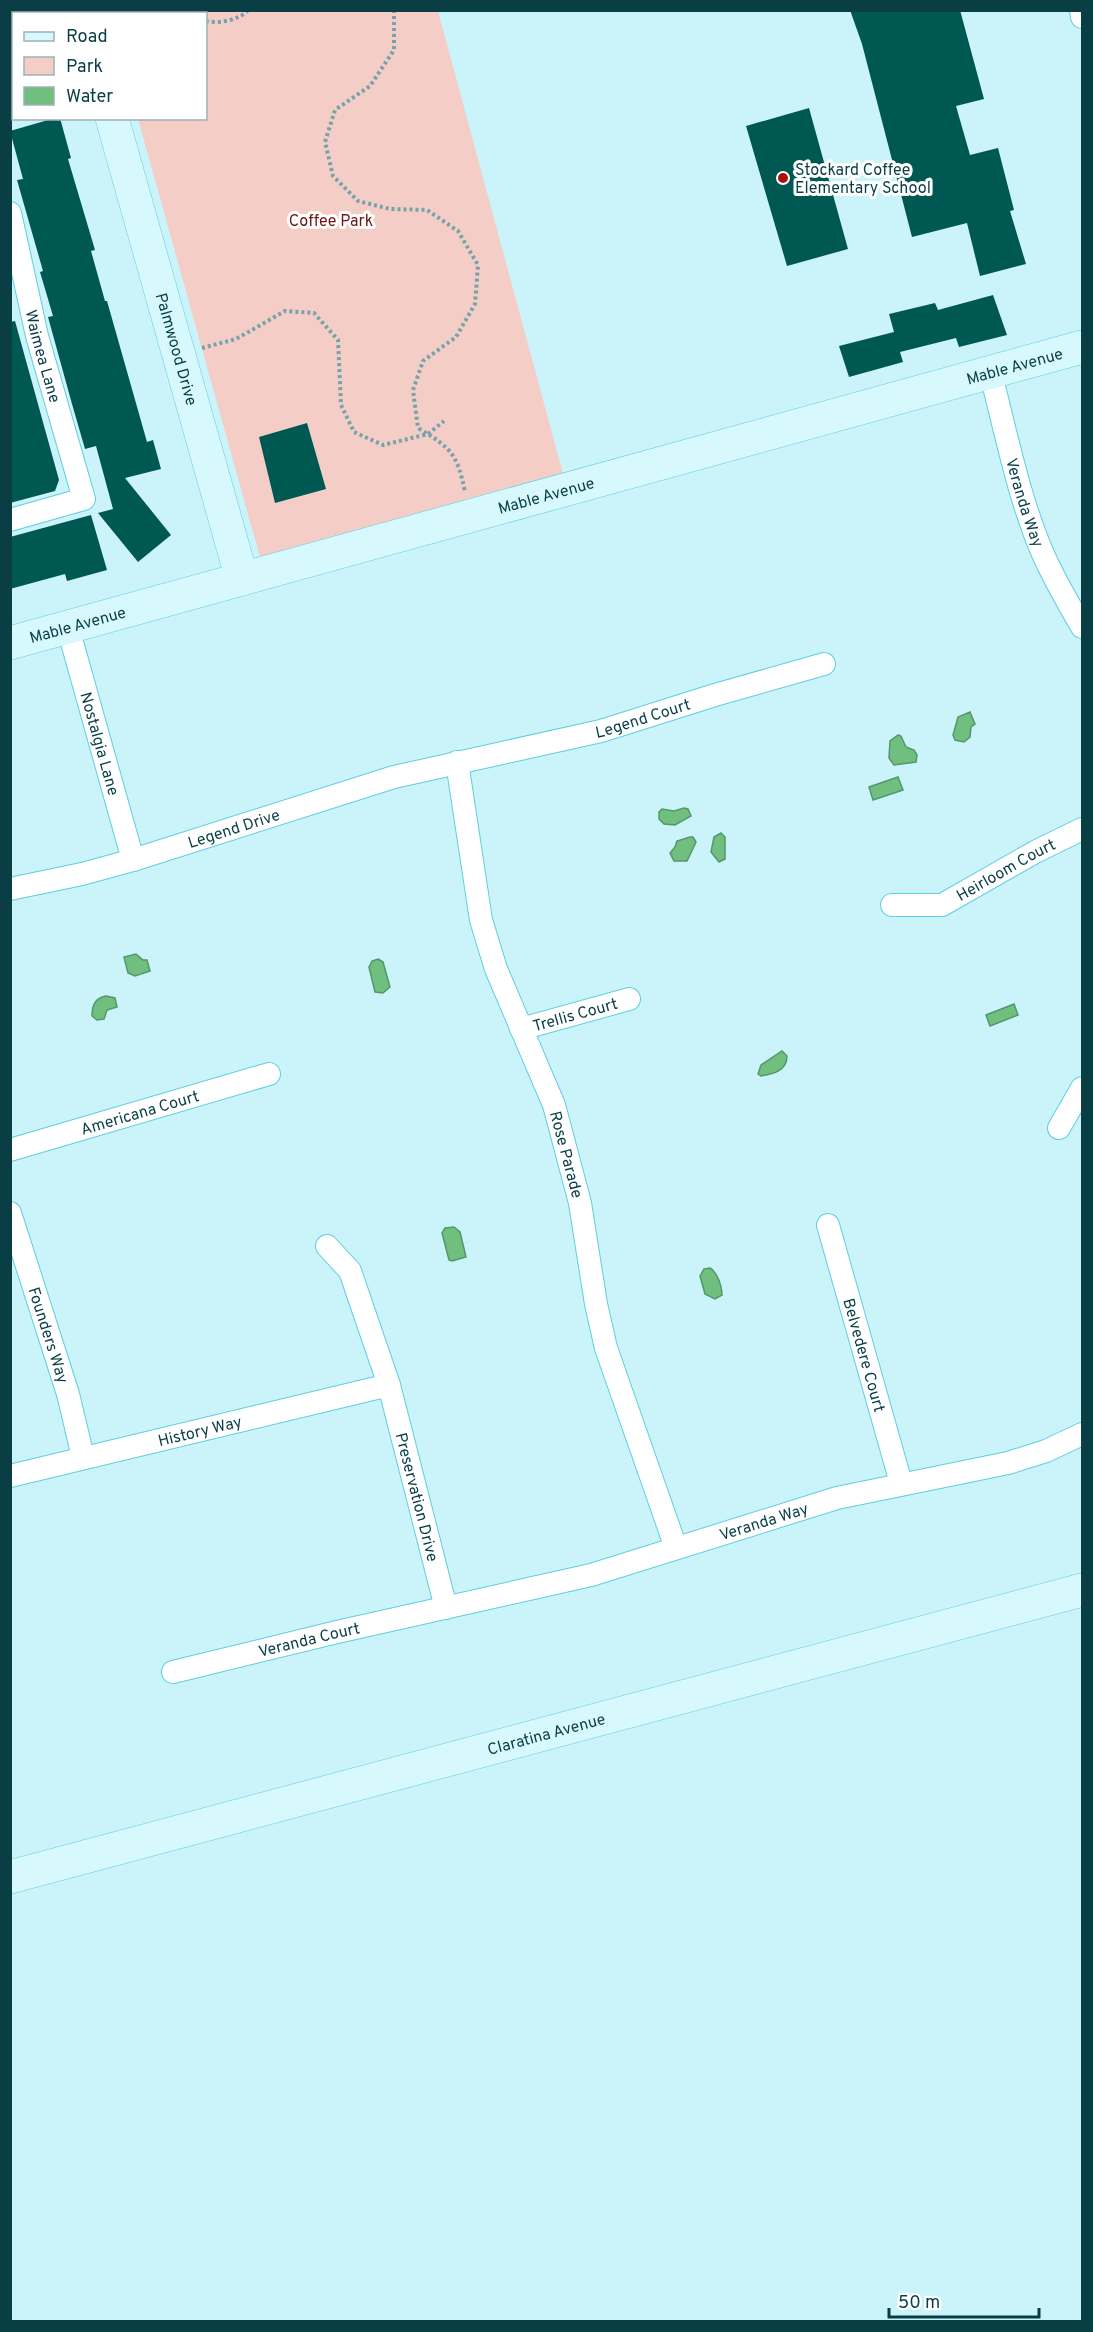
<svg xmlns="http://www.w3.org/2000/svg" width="1093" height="2332" font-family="Overpass,sans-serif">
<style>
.green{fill:#f4cdc7}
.water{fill:#71bf7e;stroke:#52986d;stroke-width:1.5}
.building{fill:#005853}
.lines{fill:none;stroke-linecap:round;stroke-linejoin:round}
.street-casing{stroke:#5dcfdf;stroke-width:24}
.secondary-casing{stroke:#5dcfdf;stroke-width:34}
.path{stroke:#76a3aa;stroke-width:4;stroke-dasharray:3 3;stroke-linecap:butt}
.street{stroke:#fff;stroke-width:22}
.secondary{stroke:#d7f8fd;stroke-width:33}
.poi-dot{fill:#a71210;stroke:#fff;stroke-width:2}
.labels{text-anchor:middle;stroke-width:6;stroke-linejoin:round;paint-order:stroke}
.poi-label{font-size:16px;fill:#0a3e45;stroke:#fff;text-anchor:start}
.park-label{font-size:16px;fill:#6d1712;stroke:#fff}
.street-label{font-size:16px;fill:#0a3e45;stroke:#fff}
</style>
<rect width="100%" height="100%" fill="#cbf3fa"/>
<!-- green -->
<path class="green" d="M107 11H438L563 474 260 557 138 119 206 118V14H108Z"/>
<!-- water -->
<path class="water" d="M970 712 975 724 971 727 970 737 964 742 955 740 953 735 958 717Z
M898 735 901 736 906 747 914 750 917 755 916 762 894 765 889 758 890 741Z
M898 777 903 790 873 800 869 787Z
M684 808 688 809 691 816 675 825 664 824 659 819V812L662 809 674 811Z
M721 833 725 837V859L719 862 711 852 714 837Z
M690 837H693L696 842 687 861H674L670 853 675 847 677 841Z
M136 954 143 960H147L150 971 135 976 128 973 124 957Z
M378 959 383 962 390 987 383 993 375 992 369 967 372 961Z
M106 996 115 998 117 1007 107 1010 104 1019 97 1020 92 1016C92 1005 95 998 106 996Z
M1014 1004 1018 1015 990 1026 986 1015Z
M782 1051 787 1056C787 1071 773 1074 761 1076L758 1074 761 1065Z
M454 1227 460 1232 466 1257 452 1261 449 1260 442 1233 445 1228Z
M710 1268C717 1272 722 1286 722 1295L715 1299 705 1294 700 1276 704 1269Z"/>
<!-- building -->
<path class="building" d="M850 10H960L984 99 956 106 970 155 998 148 1014 210 1010 211 1026 264 980 276 967 223 912 237 862 44Z
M809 108 848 249 787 266 746 126Z
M55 118H60L71 158 68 159 95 250 91 251 105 301H107L147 442 153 440 161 469 125 478 171 535 138 562 98 513 113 509 96 446 85 449 72 404 48 317 53 316 40 272 43 271 17 180 23 179 10 131Z
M993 295 1007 335 959 347 956 338 900 352 903 362 849 377 839 346 894 332 889 314 935 303 938 310Z
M15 321 59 480 55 491 10 503V322Z
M307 423 326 489 275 503 259 437Z
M91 515 107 570 67 581 65 574 10 589V537Z"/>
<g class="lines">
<defs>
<g id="street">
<path d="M1081 10 1082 17"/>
<path id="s1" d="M10 213 37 336 84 499 10 520"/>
<path id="s2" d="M990 371C1006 432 1018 496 1043 554 1054 579 1068 603 1082 627"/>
<path id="s3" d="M68 628 133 860"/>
<path id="s4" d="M457 762 481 920 496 969 554 1105 580 1203 596 1304 606 1348 676 1548"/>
<path id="s5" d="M10 889 82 874 133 860 394 777 601 731 715 695 824 664"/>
<path id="s6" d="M892 905H942L1035 852 1082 829"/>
<path id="s7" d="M521 1029 629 999"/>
<path d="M1059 1128 1082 1088"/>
<path id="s8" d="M10 1150 269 1074"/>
<path id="s9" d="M10 1213 68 1394 83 1457"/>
<path id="s10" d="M828 1225 901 1483"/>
<path id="s11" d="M327 1246 350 1271 389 1385 446 1608"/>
<path id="s12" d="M10 1476 389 1385"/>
<path id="s13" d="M173 1672 337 1632 591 1575 837 1498 1008 1463 1046 1451 1082 1434"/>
</g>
<g id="secondary">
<path d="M82 10 83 14"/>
<path id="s14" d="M112 118 242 579"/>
<path id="s15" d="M10 643 1082 347"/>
<path id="s16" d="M10 1877 1082 1590"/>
</g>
</defs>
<!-- street casing -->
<use href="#street" class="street-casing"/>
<!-- secondary casing -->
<use href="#secondary" class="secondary-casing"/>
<!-- path -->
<path class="path" d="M394 10V50L370 86 335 110 325 142 333 176 358 201 390 209 427 210 458 231 478 265 475 304 456 337 423 361 413 390 418 428C451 448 457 453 465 492
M155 14H172
M206 21C218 24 240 20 248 10
M202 348 236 339 285 311 314 313 338 340 341 405 354 432 383 445 428 434 444 421"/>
<!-- street -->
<use href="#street" class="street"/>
<!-- secondary -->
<use href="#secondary" class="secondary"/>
</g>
<!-- markers -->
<circle class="poi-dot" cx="783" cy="178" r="6"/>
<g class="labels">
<!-- poi labels -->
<g class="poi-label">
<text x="795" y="175">Stockard Coffee<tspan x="795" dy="18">Elementary School</tspan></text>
</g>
<!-- park labels -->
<g class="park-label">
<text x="331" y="226">Coffee Park</text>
</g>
<!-- street labels -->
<g class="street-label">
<text dy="6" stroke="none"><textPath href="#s14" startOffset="240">Palmwood Drive</textPath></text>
<text dy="6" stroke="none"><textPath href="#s1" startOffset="147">Waimea Lane</textPath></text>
<text dy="6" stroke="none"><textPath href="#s15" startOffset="1042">Mable Avenue</textPath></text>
<text dy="6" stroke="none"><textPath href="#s15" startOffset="556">Mable Avenue</textPath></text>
<text dy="6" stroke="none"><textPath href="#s2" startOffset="136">Veranda Way</textPath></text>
<text dy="6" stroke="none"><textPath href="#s15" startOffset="70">Mable Avenue</textPath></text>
<text dy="6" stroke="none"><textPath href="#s5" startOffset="656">Legend Court</textPath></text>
<text dy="6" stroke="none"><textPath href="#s3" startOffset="120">Nostalgia Lane</textPath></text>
<text dy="6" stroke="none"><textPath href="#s5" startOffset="232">Legend Drive</textPath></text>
<text dy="6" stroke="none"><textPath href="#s6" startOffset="123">Heirloom Court</textPath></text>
<text dy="6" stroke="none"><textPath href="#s7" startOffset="56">Trellis Court</textPath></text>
<text dy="6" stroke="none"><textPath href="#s8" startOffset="135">Americana Court</textPath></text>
<text dy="6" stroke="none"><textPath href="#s4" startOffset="410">Rose Parade</textPath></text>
<text dy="6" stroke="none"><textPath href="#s9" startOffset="128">Founders Way</textPath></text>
<text dy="6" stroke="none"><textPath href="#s10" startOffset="135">Belvedere Court</textPath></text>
<text dy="6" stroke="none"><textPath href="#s12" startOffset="195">History Way</textPath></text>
<text dy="6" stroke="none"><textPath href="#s11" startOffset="270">Preservation Drive</textPath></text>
<text dy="6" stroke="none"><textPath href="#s13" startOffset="610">Veranda Way</textPath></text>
<text dy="6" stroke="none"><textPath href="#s13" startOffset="140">Veranda Court</textPath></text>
<text dy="6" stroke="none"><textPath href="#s16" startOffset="555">Claratina Avenue</textPath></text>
</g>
</g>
<!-- border -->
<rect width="1093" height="2332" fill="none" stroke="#0a3e45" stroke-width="24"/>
<!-- legend -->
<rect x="12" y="12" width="195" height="108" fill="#ffffff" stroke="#9db2b5" stroke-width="1.5"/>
<rect x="24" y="32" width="30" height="9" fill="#d7f8fd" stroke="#9db2b5" stroke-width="1.5"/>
<text x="66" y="42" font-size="18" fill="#0a3e45">Road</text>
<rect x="24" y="57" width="30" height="18" fill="#f4cdc7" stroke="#9db2b5" stroke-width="1.5"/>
<text x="66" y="72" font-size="18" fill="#0a3e45">Park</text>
<rect x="24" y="87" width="30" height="18" fill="#71bf7e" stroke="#9db2b5" stroke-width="1.5"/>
<text x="66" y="102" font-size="18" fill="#0a3e45">Water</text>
<!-- scale -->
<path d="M889 2308v9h150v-9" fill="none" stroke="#0a3e45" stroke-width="3"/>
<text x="898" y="2308" font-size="18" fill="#0a3e45" stroke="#ffffff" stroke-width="4.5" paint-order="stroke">50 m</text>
</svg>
